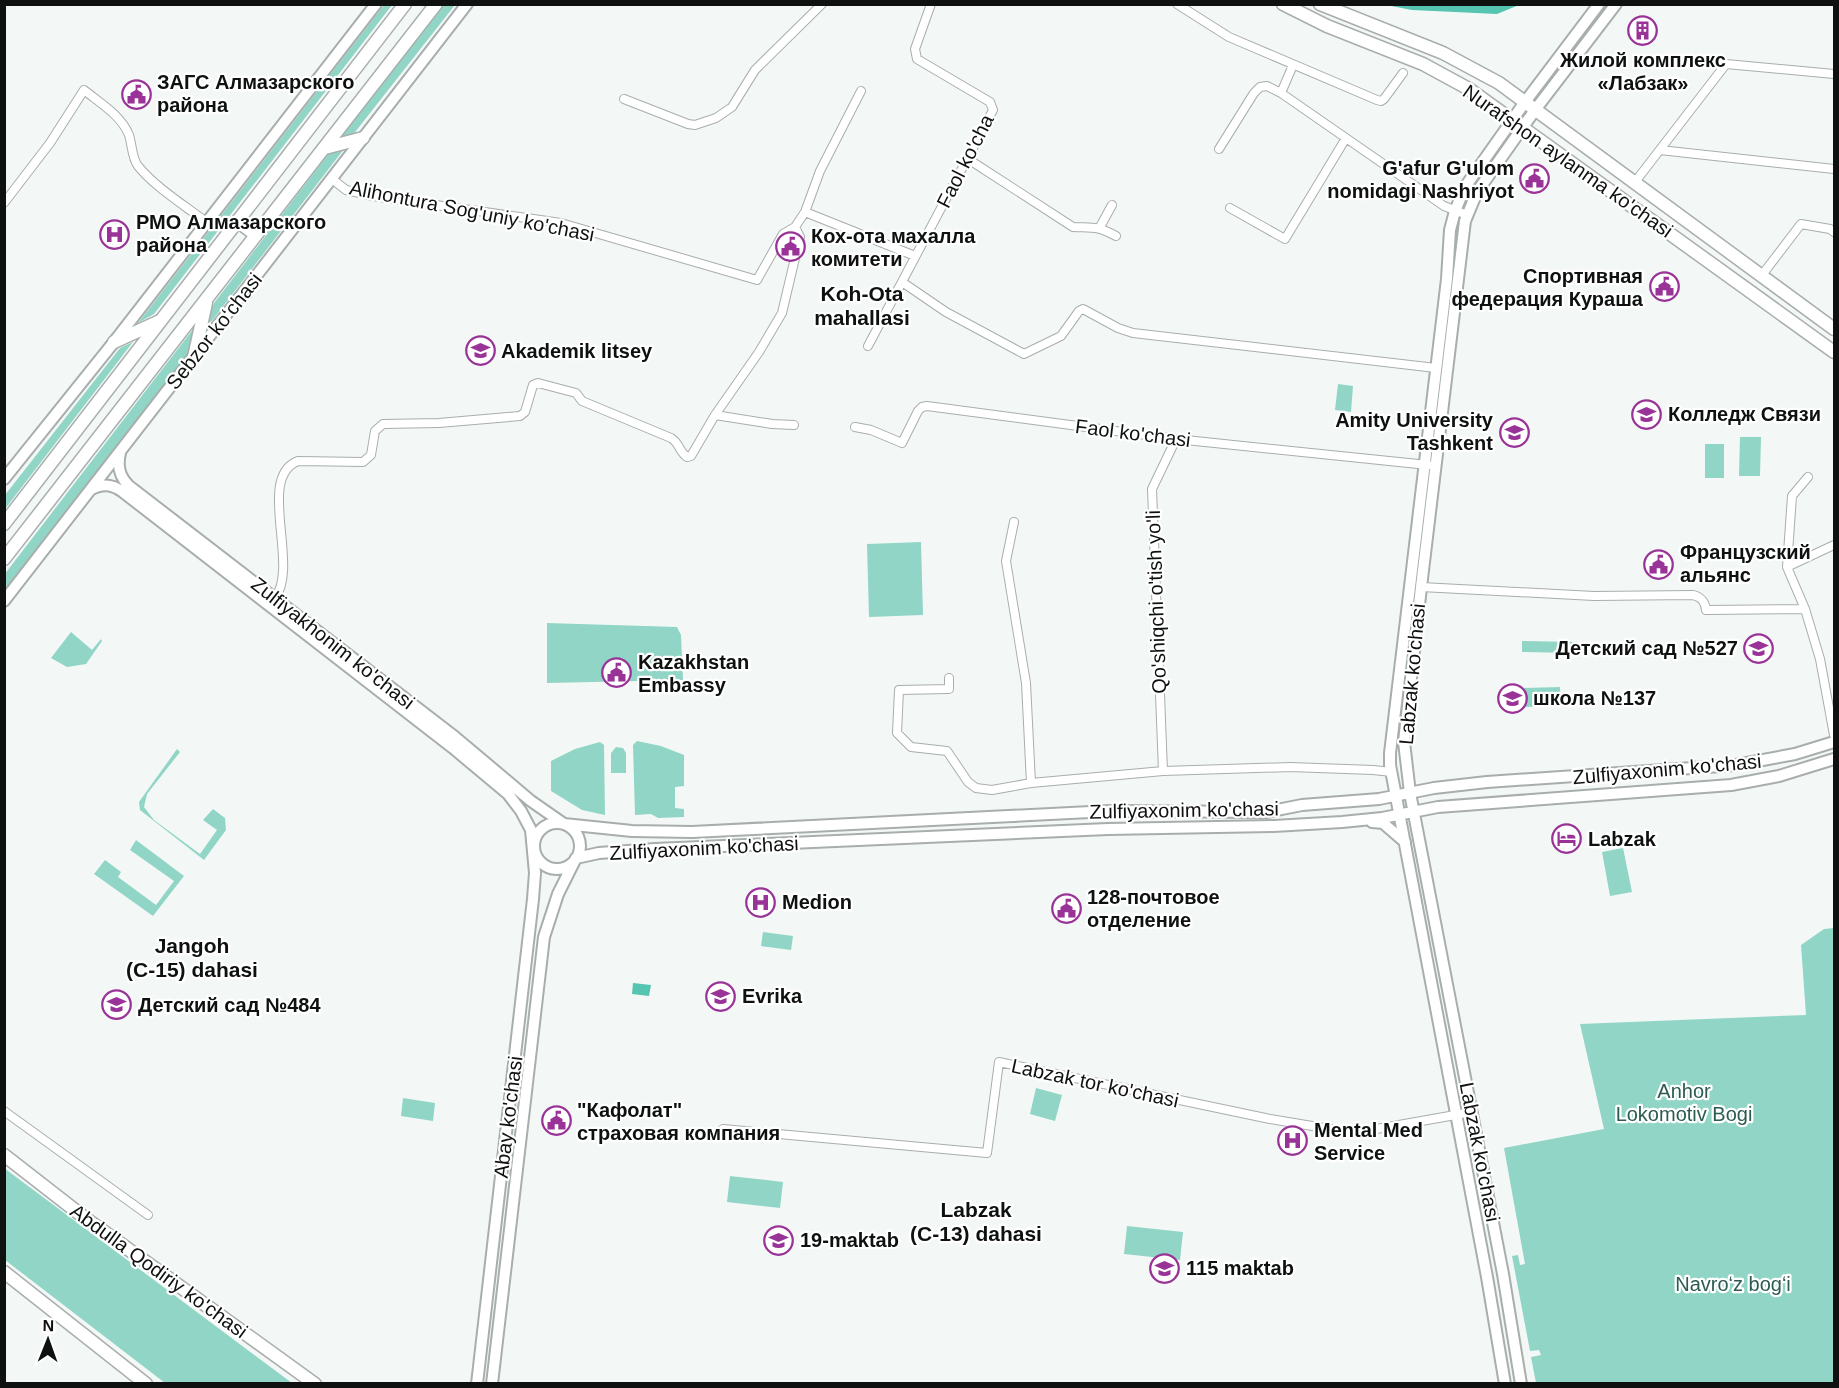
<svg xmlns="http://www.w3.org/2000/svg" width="1839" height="1388" font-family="Arial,sans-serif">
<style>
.green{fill:#91d5c6}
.water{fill:#55c4b0}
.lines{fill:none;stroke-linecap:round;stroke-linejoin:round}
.street-casing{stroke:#a8aeac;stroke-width:10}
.secondary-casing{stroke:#a8aeac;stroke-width:14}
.primary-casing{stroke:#a8aeac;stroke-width:15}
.street{stroke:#fff;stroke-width:8}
.secondary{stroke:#fff;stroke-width:10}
.primary{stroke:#fff;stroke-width:12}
.labels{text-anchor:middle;stroke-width:4.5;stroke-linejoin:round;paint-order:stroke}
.poi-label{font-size:20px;font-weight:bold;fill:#0f1111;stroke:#fff;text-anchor:start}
.street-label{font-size:20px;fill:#0f1111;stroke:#fff}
.park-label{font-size:20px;fill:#2c5b52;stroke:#fff}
.neighbourhood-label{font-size:21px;font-weight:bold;fill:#0f1111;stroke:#fff}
</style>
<rect width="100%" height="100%" fill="#f3f8f7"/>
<!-- green -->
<path class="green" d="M384 5H392L154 314 138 323Z
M443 5H455L352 136 339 139Z
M344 149 211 322 207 320 214 303 330 152Z
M194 328 191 350 5 593 4 575Z
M133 342 5 509V495L120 348Z
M1338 384 1353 386 1351 412 1335 410Z
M1740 437H1761L1760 476H1739Z
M1705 444H1724V478H1705Z
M921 542 923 615 869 617 867 544Z
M547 623 677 627 681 635 683 680 547 683Z
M71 632 92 650 101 639 102 641 86 664 67 667 51 658Z
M1522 641 1577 642V653L1522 652Z
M1560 687 1561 706 1521 707V688Z
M637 741 661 746 684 755V786L675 787V808L684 809V817L658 818 651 814 635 815 633 745Z
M600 742 604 745 605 815 582 810 551 791V761L575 749Z
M616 747 623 748 626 753V773H611V753Z
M177 749 180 752 147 794 144 807 154 820 200 854 217 830 203 820 213 809 225 818 226 830 204 860 140 810 139 802Z
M136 840 184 876 153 916 94 874 105 860 121 872 118 877 156 905 174 881 130 850Z
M1623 848 1632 892 1610 896 1602 852Z
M1834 928V1383H1536L1531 1357 1541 1355 1539 1350 1530 1351 1512 1256 1518 1255 1520 1265 1525 1264 1504 1148 1604 1129 1580 1024 1806 1015 1801 945 1824 929Z
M763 932 793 936 791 950 761 946Z
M1036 1088 1062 1095 1055 1121 1030 1114Z
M403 1098 435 1103 433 1121 401 1116Z
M4 1168 292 1383H165L5 1260Z
M730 1176 783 1182 780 1208 727 1202Z
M1127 1226 1183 1232 1180 1260 1124 1254Z"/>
<!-- water -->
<path class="water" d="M1386 5H1519L1497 14 1412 10Z
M633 983 651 985 649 996 632 994Z"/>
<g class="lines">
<defs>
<path id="street" d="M1177 4 1229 37 1377 100 1381 101 1384 99 1403 73
M1281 93 1444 206 1467 215
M624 99 688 124 695 125 716 118 732 107 755 70 822 4
M1219 149 1254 93 1260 87 1267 86 1281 93 1293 65
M1660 150 1834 169
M968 159 1073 227C1094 228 1097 226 1116 236
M332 179 346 190 373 196 561 223 757 280 783 234 795 227 805 212 820 171 861 91
M1635 182 1726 64 1834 74
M4 203 50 143 84 90C100 103 121 115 129 135 132 144 132 159 138 166 155 187 184 205 206 222
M1230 208 1285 239 1346 138
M805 212 915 256
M1100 227 1112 205
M1762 275 1801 224 1830 229 1834 232
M902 282 946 312 1024 354 1061 336 1079 311 1083 309 1118 328 1133 333 1436 368
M868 346 993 110 990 102 917 59 915 49 931 4
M715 415 772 424 794 425
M855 427 871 430 902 443 918 411 922 407 927 406 1176 439 1428 465
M1808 477 1792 496 1787 567 1805 609 1820 659 1834 735
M1014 522 1006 561 1026 683 1031 783
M1787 567 1834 545
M1421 587 1594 596 1693 595C1701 597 1705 601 1706 610L1805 609
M275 598C300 565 256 477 298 461L363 462 371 455 375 431 383 424 439 423 520 416 525 412 533 385 538 383 576 393 582 401 671 438C679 442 679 452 687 457L691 456 715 415 759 352 782 313 800 237 795 227
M949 678V689L899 690 897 733 911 747 947 751 968 782 976 788 992 790 1031 783 1163 771 1290 767 1373 770 1392 772
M1163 771 1152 489 1176 439
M4 1111 148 1215
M723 1129 987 1153 999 1062 1270 1119 1354 1133 1472 1112"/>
<path id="secondary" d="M120 453C117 466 119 476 129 486L455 737 531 801 564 824 632 831 692 832 1110 811 1267 812 1302 805 1379 799 1434 788 1487 782 1736 765 1795 754 1834 742
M4 479 114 342 376 4
M90 490C102 483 112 484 123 492L453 748 508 794 521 811 531 830 535 873 533 899 477 1384
M4 601 467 4
M1372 822 1383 823 1405 842
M534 846a23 23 0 1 1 46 0a23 23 0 1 1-46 0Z
M492 1384 544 937 558 894 576 858 599 853 655 849 1108 829 1274 826 1342 822 1382 818 1438 807 1731 785 1779 776 1834 759
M1505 1384 1487 1277 1390 765V753L1447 279 1450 230 1455 211 1465 187 1525 102 1599 4
M1521 1384 1503 1274 1410 793 1404 742 1421 587 1465 221 1477 192 1535 110 1616 4"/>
<path id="primary" d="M1283 4 1327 26 1423 64 1469 89 1834 352
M1320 4 1443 53 1499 83 1834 329
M325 148 363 138
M237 221 256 235
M114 342 160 321
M194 357 206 303
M4 524 405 4
M4 559 436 4
M4 1155 85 1218 315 1384
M4 1272 146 1384"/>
</defs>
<!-- street casing -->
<use href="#street" class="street-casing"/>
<!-- secondary casing -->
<use href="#secondary" class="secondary-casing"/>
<!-- primary casing -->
<use href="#primary" class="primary-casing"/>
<!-- street -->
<use href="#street" class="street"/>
<!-- secondary -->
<use href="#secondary" class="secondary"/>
<!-- primary -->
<use href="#primary" class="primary"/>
</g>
<!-- icons -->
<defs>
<symbol id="building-ring" viewBox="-11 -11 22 22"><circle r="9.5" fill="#fff" stroke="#9a3397" stroke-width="1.5"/><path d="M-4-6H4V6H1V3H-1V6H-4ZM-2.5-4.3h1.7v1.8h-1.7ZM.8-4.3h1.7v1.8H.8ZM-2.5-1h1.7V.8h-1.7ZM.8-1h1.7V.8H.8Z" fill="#9a3397"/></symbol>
<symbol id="civic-ring" viewBox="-11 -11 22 22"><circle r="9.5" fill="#fff" stroke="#9a3397" stroke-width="1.5"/><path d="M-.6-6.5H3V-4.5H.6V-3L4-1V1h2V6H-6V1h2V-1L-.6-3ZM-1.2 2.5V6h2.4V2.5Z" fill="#9a3397"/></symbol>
<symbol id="hospital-ring" viewBox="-11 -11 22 22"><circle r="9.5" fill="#fff" stroke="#9a3397" stroke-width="1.5"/><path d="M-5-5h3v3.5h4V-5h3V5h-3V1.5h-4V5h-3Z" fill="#9a3397"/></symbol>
<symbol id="university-ring" viewBox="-11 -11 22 22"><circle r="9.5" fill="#fff" stroke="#9a3397" stroke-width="1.5"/><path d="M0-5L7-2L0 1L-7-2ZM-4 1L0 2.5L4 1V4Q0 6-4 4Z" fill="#9a3397"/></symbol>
<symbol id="school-ring" viewBox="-11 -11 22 22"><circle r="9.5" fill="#fff" stroke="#9a3397" stroke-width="1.5"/><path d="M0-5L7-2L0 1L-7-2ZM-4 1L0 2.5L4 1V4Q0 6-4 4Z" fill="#9a3397"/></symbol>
<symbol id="hotel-ring" viewBox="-11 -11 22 22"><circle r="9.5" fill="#fff" stroke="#9a3397" stroke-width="1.5"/><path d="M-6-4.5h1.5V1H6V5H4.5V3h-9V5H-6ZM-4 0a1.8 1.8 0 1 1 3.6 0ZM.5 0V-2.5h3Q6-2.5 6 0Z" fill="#9a3397"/></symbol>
</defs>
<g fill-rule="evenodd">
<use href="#building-ring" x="1626" y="14" width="33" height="33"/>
<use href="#civic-ring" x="120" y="78" width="33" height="33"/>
<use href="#civic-ring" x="1518" y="162" width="33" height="33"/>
<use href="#hospital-ring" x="98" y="218" width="33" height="33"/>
<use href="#civic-ring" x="774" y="230" width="33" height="33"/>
<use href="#civic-ring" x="1648" y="270" width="33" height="33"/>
<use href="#university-ring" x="464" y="334" width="33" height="33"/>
<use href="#university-ring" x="1630" y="398" width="33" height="33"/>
<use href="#university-ring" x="1498" y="416" width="33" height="33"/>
<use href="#civic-ring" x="1642" y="548" width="33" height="33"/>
<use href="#school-ring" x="1742" y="632" width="33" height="33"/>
<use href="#civic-ring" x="600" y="656" width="33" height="33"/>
<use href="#school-ring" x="1496" y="682" width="33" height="33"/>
<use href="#hotel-ring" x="1550" y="822" width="33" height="33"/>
<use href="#hospital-ring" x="744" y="886" width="33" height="33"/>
<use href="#civic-ring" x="1050" y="892" width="33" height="33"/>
<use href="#school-ring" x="704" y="980" width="33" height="33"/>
<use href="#school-ring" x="100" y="988" width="33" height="33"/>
<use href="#civic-ring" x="540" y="1104" width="33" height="33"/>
<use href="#hospital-ring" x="1276" y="1124" width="33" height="33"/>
<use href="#school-ring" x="762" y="1224" width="33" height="33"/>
<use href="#school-ring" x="1148" y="1252" width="33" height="33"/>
</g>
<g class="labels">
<!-- poi labels -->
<g class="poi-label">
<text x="1643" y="67" text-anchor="middle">Жилой комплекс<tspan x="1643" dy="23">«Лабзак»</tspan></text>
<text x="157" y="89">ЗАГС Алмазарского<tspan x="157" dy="23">района</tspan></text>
<text x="1514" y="175" text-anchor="end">G'afur G'ulom<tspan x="1514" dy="23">nomidagi Nashriyot</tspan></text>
<text x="136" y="229">РМО Алмазарского<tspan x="136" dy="23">района</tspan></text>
<text x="811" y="243">Кох-ота махалла<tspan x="811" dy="23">комитети</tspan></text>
<text x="1643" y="283" text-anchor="end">Спортивная<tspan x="1643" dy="23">федерация Кураша</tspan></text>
<text x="501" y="358">Akademik litsey</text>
<text x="1668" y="421">Колледж Связи</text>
<text x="1493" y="427" text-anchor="end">Amity University<tspan x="1493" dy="23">Tashkent</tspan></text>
<text x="1680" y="559">Французский<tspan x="1680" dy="23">альянс</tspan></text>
<text x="1738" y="655" text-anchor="end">Детский сад №527</text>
<text x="638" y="669">Kazakhstan<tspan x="638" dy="23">Embassy</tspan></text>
<text x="1533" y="705">школа №137</text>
<text x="1588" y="846">Labzak</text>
<text x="1087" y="904">128-почтовое<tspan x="1087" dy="23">отделение</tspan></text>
<text x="782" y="909">Medion</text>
<text x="742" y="1003">Evrika</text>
<text x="138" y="1012">Детский сад №484</text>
<text x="577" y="1117">"Кафолат"<tspan x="577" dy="23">страховая компания</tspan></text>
<text x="1314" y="1137">Mental Med<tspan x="1314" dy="23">Service</tspan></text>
<text x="800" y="1247">19-maktab</text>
<text x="1186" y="1275">115 maktab</text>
</g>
<!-- street labels -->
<g class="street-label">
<text transform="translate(965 161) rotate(-63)" y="7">Faol ko'cha</text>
<text transform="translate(1568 161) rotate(35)" y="7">Nurafshon aylanma ko'chasi</text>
<text transform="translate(472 211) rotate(11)" y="7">Alihontura Sog'uniy ko'chasi</text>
<text transform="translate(214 331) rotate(-52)" y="7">Sebzor ko‘chasi</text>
<text transform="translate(1133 433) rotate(7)" y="7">Faol ko'chasi</text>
<text transform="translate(1156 602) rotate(-92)" y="7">Qo'shiqchi o'tish yo'li</text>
<text transform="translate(333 643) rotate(38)" y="7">Zulfiyakhonim ko'chasi</text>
<text transform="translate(1412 674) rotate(-85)" y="7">Labzak ko'chasi</text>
<text transform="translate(1667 769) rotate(-5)" y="7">Zulfiyaxonim ko'chasi</text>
<text transform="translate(1184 810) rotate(-1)" y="7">Zulfiyaxonim ko'chasi</text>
<text transform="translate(704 848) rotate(-3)" y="7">Zulfiyaxonim ko'chasi</text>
<text transform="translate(1095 1083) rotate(12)" y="7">Labzak tor ko'chasi</text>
<text transform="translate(508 1117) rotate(-83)" y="7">Abay ko'chasi</text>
<text transform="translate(1480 1152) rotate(79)" y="7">Labzak ko'chasi</text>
<text transform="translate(159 1271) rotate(36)" y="7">Abdulla Qodiriy ko'chasi</text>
</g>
<!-- park labels -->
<g class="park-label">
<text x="1684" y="1098">Anhor<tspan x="1684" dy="23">Lokomotiv Bogi</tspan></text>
<text x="1733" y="1291">Navroʻz bogʻi</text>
</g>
<!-- neighbourhood labels -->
<g class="neighbourhood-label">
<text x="862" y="301">Koh-Ota<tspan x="862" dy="24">mahallasi</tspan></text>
<text x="192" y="953">Jangoh<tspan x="192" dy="24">(C-15) dahasi</tspan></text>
<text x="976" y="1217">Labzak<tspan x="976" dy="24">(C-13) dahasi</tspan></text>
</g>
</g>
<!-- border -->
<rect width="1839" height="1388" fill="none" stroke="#0f1111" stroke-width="12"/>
<!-- north arrow -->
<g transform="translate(48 1340) rotate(1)" stroke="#ffffff" stroke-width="4.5" paint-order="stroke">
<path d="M0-4.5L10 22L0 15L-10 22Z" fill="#0f1111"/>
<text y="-9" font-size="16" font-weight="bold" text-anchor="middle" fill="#0f1111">N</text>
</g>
</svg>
